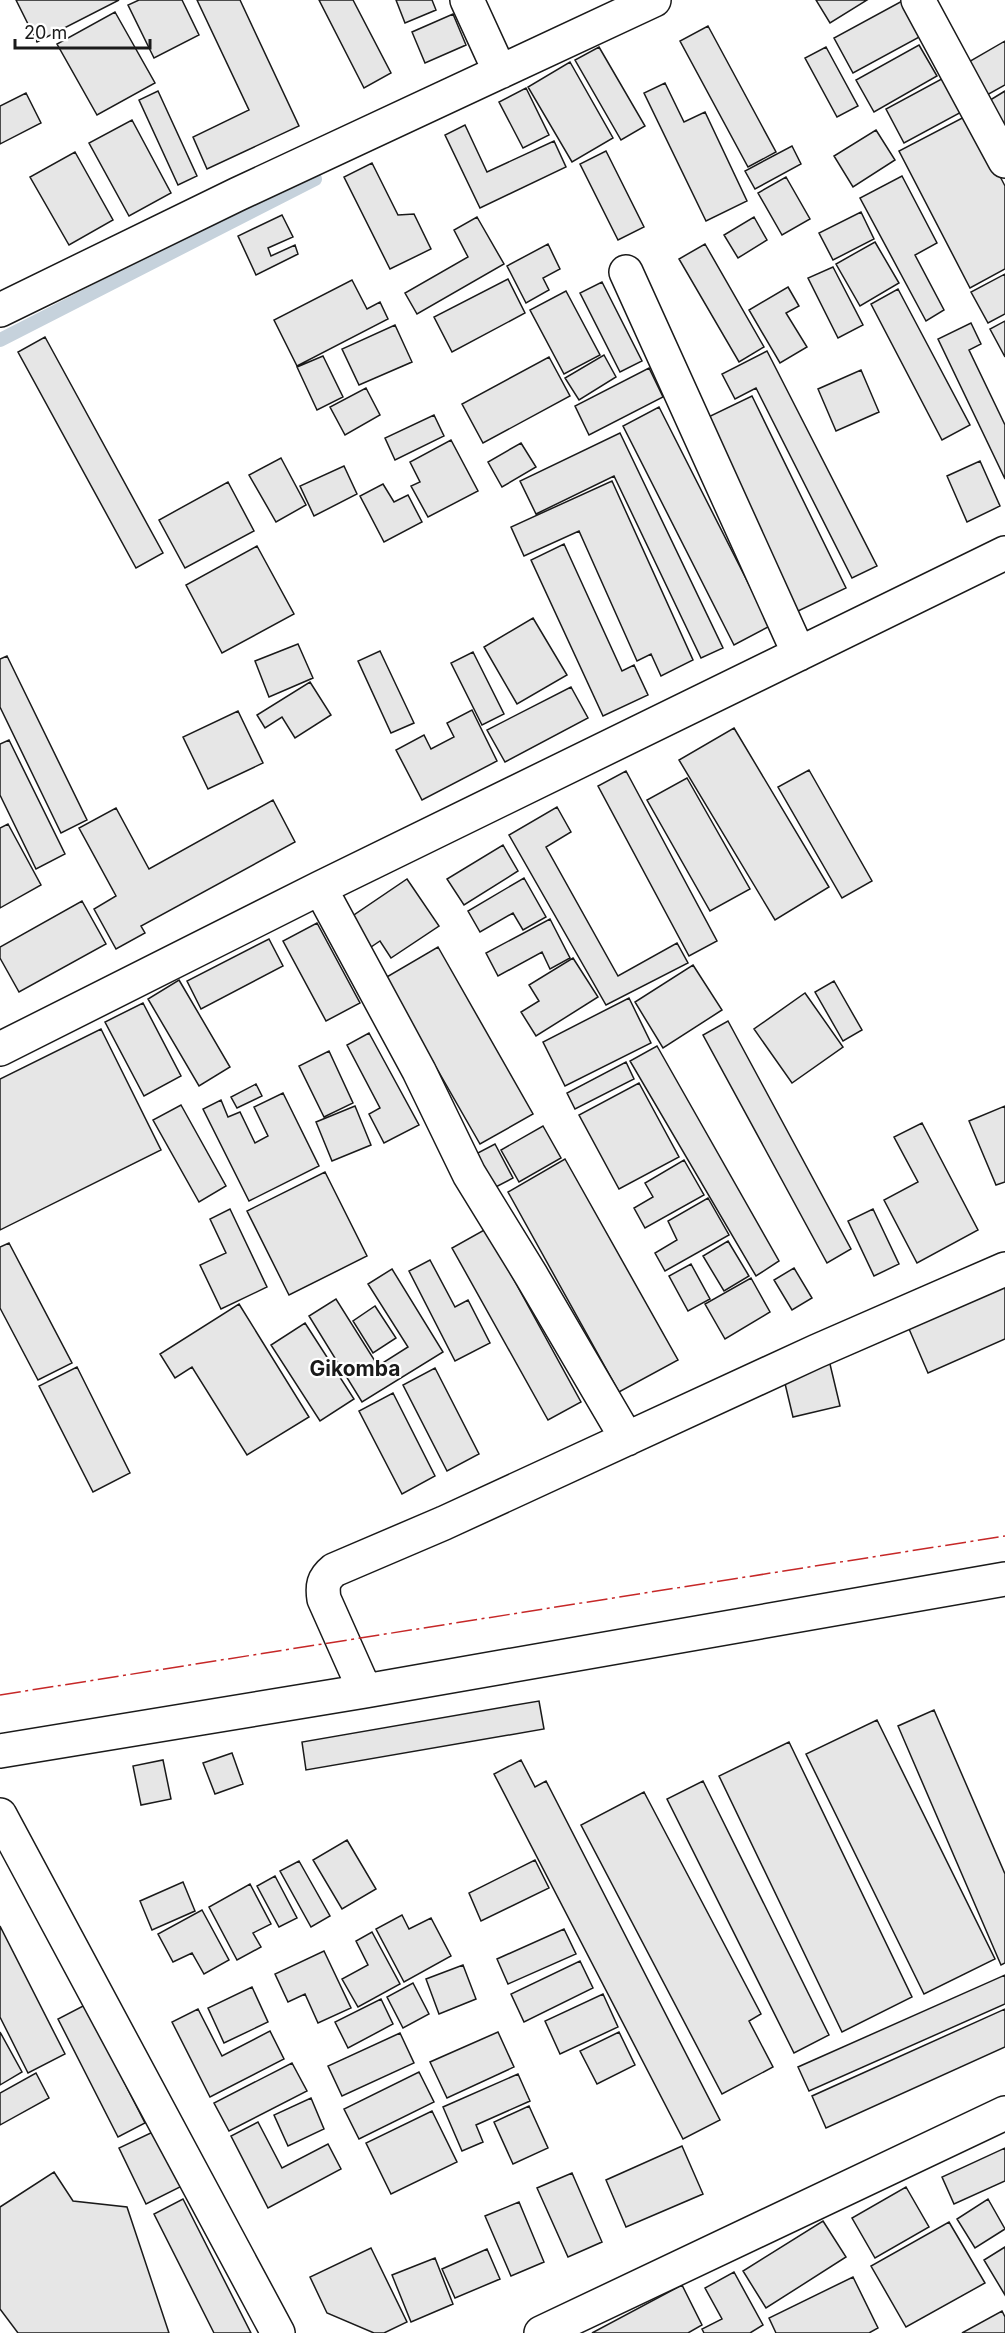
<svg xmlns="http://www.w3.org/2000/svg" width="1005" height="2333" font-family="Inter,sans-serif">
<style>
.lines{fill:none;stroke-linecap:round;stroke-linejoin:round}
.stream{stroke:#c6d2dc;stroke-width:14}
.building{fill:#e6e6e6;stroke:#1a1a1a;stroke-width:1.5}
.minor-casing{stroke:#1a1a1a;stroke-width:36}
.minor{stroke:#fff;stroke-width:33}
.power{stroke:#c62828;stroke-width:1.5;stroke-dasharray:21 4.5 3 4.5;stroke-linecap:butt}
.labels{text-anchor:middle;stroke-width:4.5;stroke-linejoin:round;paint-order:stroke}
.quarter-label{font-size:21px;font-weight:bold;fill:#1a1a1a;stroke:#fff}
</style>
<rect width="100%" height="100%" fill="#fff"/>
<g class="lines">
<!-- stream -->
<path class="stream" d="M0 340 315 179"/>
</g>
<!-- building -->
<path class="building" d="M16 0H119L37 42Z
M139 0H182L199 35 154 58 128 5Z
M197 0H240L299 126 207 169 193 137 249 110Z
M319 0H353L391 73 364 88Z
M396 0H432L436 10 405 23Z
M816 0H867L830 23Z
M904 0 923 35 853 73 834 38Z
M115 12 155 83 97 115 57 44Z
M453 14 466 45 425 63 412 32Z
M708 26 776 152 748 167 680 41Z
M1005 41V85L978 100 960 67Z
M919 45 937 76 874 112 856 80Z
M599 47 645 126 621 140 575 60Z
M826 47 858 106 837 117 805 58Z
M570 62 613 138 572 162 528 87Z
M949 75 967 109 904 143 886 109Z
M665 83 684 122 705 112 747 201 706 221 644 93Z
M526 88 549 135 523 148 499 102Z
M158 91 197 176 178 185 139 100Z
M1005 91V145L982 105Z
M26 93 41 123 0 144V106Z
M968 115 1005 186V269L970 288 899 151Z
M132 120 171 193 129 216 89 143Z
M465 125 487 172 554 141 566 167 480 208 445 135Z
M876 130 895 160 853 187 834 156Z
M792 146 801 164 755 189 745 171Z
M606 151 644 227 618 240 580 164Z
M75 152 113 220 69 245 30 177Z
M372 163 398 215 414 214 431 249 390 269 344 177Z
M902 176 937 243 915 255 944 310 926 321 860 198Z
M786 177 810 219 782 235 758 193Z
M861 212 874 239 833 260 819 233Z
M282 215 293 237 268 248 271 256 295 245 298 254 256 275 238 236Z
M477 217 504 264 417 314 405 293 468 257 454 230Z
M754 217 767 240 738 258 724 235Z
M875 242 899 283 860 306 836 264Z
M548 244 560 269 543 278 549 290 526 303 507 266Z
M705 244 764 347 739 362 679 259Z
M833 267 863 325 838 338 808 278Z
M1005 274V314L988 323 971 292Z
M508 279 525 313 452 352 434 317Z
M352 280 367 309 380 302 388 319 297 366 274 320Z
M602 282 642 361 620 372 580 293Z
M788 287 799 306 786 313 807 347 780 363 749 310Z
M898 289 970 425 942 440 871 304Z
M566 291 600 355 564 374 530 310Z
M1005 321V357L990 329Z
M971 323 981 344 969 350 1005 425V479L938 339Z
M395 325 412 362 359 385 342 349Z
M45 337 163 553 136 568 18 352Z
M767 351 877 566 852 578 756 388 735 399 722 374Z
M604 355 616 377 579 400 565 378Z
M323 356 343 397 317 410 297 367Z
M549 357 570 396 483 443 462 404Z
M649 368 663 397 589 435 575 406Z
M861 370 879 412 836 431 818 389Z
M366 388 380 415 345 435 330 407Z
M752 396 846 588 794 613 700 421Z
M659 407 770 626 734 645 623 426Z
M434 415 444 436 395 460 385 438Z
M620 433 723 648 701 658 614 476 536 514 520 481Z
M451 440 478 491 428 517 411 486 420 482 410 462Z
M521 443 536 467 502 487 488 462Z
M281 458 306 505 276 522 249 475Z
M980 461 1000 506 967 522 947 476Z
M344 466 357 494 314 516 300 486Z
M612 481 693 660 661 676 651 654 637 661 579 531 524 556 511 527Z
M228 482 254 531 185 568 159 520Z
M383 484 394 502 408 495 422 522 384 542 360 496Z
M564 544 622 671 634 665 648 695 603 716 531 560Z
M257 546 294 614 222 653 186 585Z
M533 618 567 675 517 704 484 647Z
M298 644 313 678 269 697 255 661Z
M380 651 414 723 391 733 358 661Z
M473 652 504 714 482 725 451 663Z
M7 656 87 820 61 833 0 707V659Z
M310 682 331 715 295 738 282 717 265 728 257 715Z
M571 687 588 718 505 762 487 730Z
M472 710 497 761 422 800 396 750 424 735 431 749 454 737 447 723Z
M238 711 263 763 208 789 183 737Z
M734 728 829 887 775 920 679 760Z
M9 740 65 854 36 869 0 795V744Z
M809 770 872 881 842 898 778 787Z
M626 771 717 941 689 956 598 786Z
M687 778 750 889 710 911 647 800Z
M273 800 295 842 141 926 145 933 116 949 94 909 116 896 79 828 116 808 149 869Z
M557 807 571 832 546 847 618 976 677 943 688 963 606 1005 509 835Z
M8 824 41 885 0 908V828Z
M503 845 518 871 464 905 447 879Z
M524 878 546 917 523 930 513 913 480 932 468 911Z
M407 879 439 926 391 958 380 941 371 947 351 917Z
M82 901 106 944 19 992 0 958V947Z
M550 919 570 958 550 969 542 952 498 976 486 953Z
M317 923 360 1003 326 1021 283 941Z
M269 939 283 966 201 1009 187 981Z
M438 947 533 1114 480 1144 385 978Z
M573 958 598 997 536 1036 521 1012 539 1001 529 985Z
M693 965 722 1010 663 1048 635 1002Z
M179 980 230 1067 199 1086 148 999Z
M834 981 862 1030 843 1041 815 992Z
M805 993 843 1047 792 1083 754 1029Z
M629 998 651 1043 565 1086 543 1042Z
M143 1003 181 1076 144 1096 105 1022Z
M728 1021 851 1249 827 1263 703 1035Z
M101 1029 161 1150 0 1230V1079Z
M369 1033 419 1125 384 1143 369 1114 380 1108 347 1045Z
M657 1046 779 1261 756 1276 630 1061Z
M329 1051 353 1103 324 1117 299 1066Z
M626 1062 634 1079 575 1109 567 1093Z
M639 1083 679 1157 619 1189 579 1115Z
M256 1084 262 1096 237 1108 231 1097Z
M283 1093 319 1166 249 1201 203 1109 221 1100 228 1117 240 1112 255 1143 268 1136 254 1107Z
M181 1105 226 1186 199 1202 153 1120Z
M355 1106 371 1145 332 1161 316 1122Z
M1005 1106V1182L996 1185 969 1121Z
M922 1123 978 1230 917 1263 884 1200 918 1182 894 1137Z
M543 1126 561 1158 519 1182 501 1150Z
M495 1144 513 1178 490 1190 472 1156Z
M565 1159 678 1360 619 1392 508 1192Z
M684 1160 704 1195 645 1228 634 1208 653 1197 645 1183Z
M325 1172 367 1256 289 1295 247 1211Z
M708 1198 729 1235 665 1271 655 1253 677 1240 668 1221Z
M230 1209 267 1287 221 1309 200 1265 226 1253 210 1219Z
M873 1209 899 1264 874 1276 848 1221Z
M486 1229 581 1402 548 1420 452 1248Z
M728 1241 749 1276 724 1291 703 1256Z
M9 1243 72 1363 38 1380 0 1308V1247Z
M430 1260 455 1307 468 1300 490 1343 455 1361 409 1271Z
M691 1264 710 1299 688 1311 669 1276Z
M794 1268 812 1298 792 1310 774 1280Z
M392 1269 443 1352 362 1402 309 1316 336 1299 378 1366 408 1347 368 1284Z
M751 1278 770 1312 725 1339 705 1304Z
M1005 1278V1339L928 1373 906 1322Z
M239 1304 309 1417 247 1455 192 1367 175 1378 160 1354Z
M375 1306 396 1338 373 1353 353 1321Z
M305 1323 354 1399 320 1421 271 1345Z
M829 1360 840 1406 793 1417 782 1371Z
M77 1367 130 1473 93 1492 39 1386Z
M435 1368 479 1454 447 1471 403 1385Z
M393 1393 435 1476 402 1494 359 1411Z
M539 1701 544 1729 306 1770 302 1742Z
M934 1710 1005 1874V1963L1001 1965 898 1726Z
M877 1720 995 1959 924 1994 806 1754Z
M789 1742 912 1997 842 2032 719 1776Z
M232 1753 243 1784 215 1794 203 1763Z
M163 1760 171 1799 141 1805 133 1766Z
M521 1760 535 1787 546 1781 720 2120 683 2139 494 1774Z
M703 1781 829 2035 794 2053 667 1799Z
M644 1792 761 2014 749 2021 773 2067 722 2094 581 1825Z
M347 1840 376 1889 342 1909 313 1860Z
M535 1860 549 1888 481 1921 469 1893Z
M299 1861 330 1916 311 1927 280 1871Z
M275 1876 297 1918 279 1927 257 1886Z
M183 1882 195 1911 152 1930 140 1901Z
M250 1884 271 1924 253 1933 261 1947 237 1960 209 1907Z
M202 1910 229 1960 204 1974 192 1953 173 1962 158 1934Z
M402 1915 409 1929 431 1918 451 1956 404 1982 376 1929Z
M0 1926 65 2054 28 2073 0 2017Z
M564 1929 576 1954 508 1984 497 1959Z
M372 1932 400 1984 358 2007 342 1979 368 1965 356 1941Z
M324 1951 351 2008 318 2023 305 1994 288 2002 275 1974Z
M580 1961 593 1988 524 2022 511 1994Z
M463 1965 476 1999 439 2014 426 1979Z
M1005 1975V2004L809 2091 798 2067Z
M413 1983 429 2014 403 2028 387 1997Z
M252 1987 268 2022 224 2043 208 2008Z
M603 1994 618 2027 560 2054 545 2021Z
M381 1999 393 2024 348 2048 335 2022Z
M85 2005 145 2123 118 2137 58 2019Z
M198 2009 222 2056 270 2031 284 2059 210 2097 172 2022Z
M1005 2009V2047L826 2128 812 2096Z
M0 2032 22 2072 0 2085Z
M498 2032 514 2067 447 2098 430 2062Z
M619 2032 635 2065 597 2084 580 2051Z
M400 2033 414 2063 342 2096 328 2066Z
M292 2063 307 2091 229 2131 214 2103Z
M419 2072 434 2102 359 2139 344 2109Z
M36 2073 49 2098 0 2125V2093Z
M518 2074 530 2101 476 2125 483 2142 462 2151 443 2107Z
M311 2098 324 2129 288 2146 274 2115Z
M529 2106 548 2148 513 2164 494 2122Z
M432 2111 457 2162 391 2194 366 2143Z
M258 2122 282 2168 328 2144 341 2169 268 2208 231 2136Z
M157 2130 184 2185 146 2204 119 2148Z
M682 2146 703 2194 626 2227 606 2180Z
M1005 2148V2181L954 2204 942 2177Z
M54 2172 73 2201 127 2207 169 2333H18L0 2309V2207Z
M572 2173 602 2242 568 2257 537 2188Z
M906 2187 929 2227 875 2258 852 2218Z
M183 2199 251 2333H214L154 2214Z
M988 2199 1005 2229 975 2248 957 2219Z
M519 2202 544 2262 511 2276 485 2216Z
M823 2221 846 2257 766 2308 743 2271Z
M949 2222 985 2283 906 2327 871 2266Z
M1005 2247V2295L984 2260Z
M371 2248 407 2322 384 2333H374L327 2313 310 2277Z
M487 2249 500 2279 455 2298 442 2269Z
M435 2258 453 2304 411 2322 392 2275Z
M734 2272 763 2325 750 2333H704L702 2329 722 2319 705 2288Z
M853 2277 878 2328 869 2333H776L769 2318Z
M682 2285 702 2325 688 2333H592Z
M1002 2311 1005 2317V2333H962Z"/>
<g class="lines">
<defs>
<path id="minor" d="M467 0 500 72
M918 0 1005 161
M626 272 799 654
M0 310 238 194 654 0
M320 888 419 1071 469 1174 531 1275 627 1439
M0 1049 320 888 1005 553
M365 1691 324 1599C322 1586 323 1579 334 1570L444 1523 817 1351 1005 1269
M0 1751 365 1691 1005 1579
M0 1815 278 2333
M541 2333 1005 2113"/>
</defs>
<!-- minor casing -->
<use href="#minor" class="minor-casing"/>
<!-- minor -->
<use href="#minor" class="minor"/>
<!-- power -->
<path class="power" d="M0 1695 1005 1536"/>
</g>
<g class="labels">
<!-- quarter labels -->
<g class="quarter-label">
<text x="355" y="1376">Gikomba</text>
</g>
</g>
<!-- scale -->
<path d="M15 39v9h135v-9" fill="none" stroke="#1a1a1a" stroke-width="3"/>
<text x="24" y="39" font-size="18" fill="#1a1a1a" stroke="#ffffff" stroke-width="4.5" paint-order="stroke">20 m</text>
</svg>
